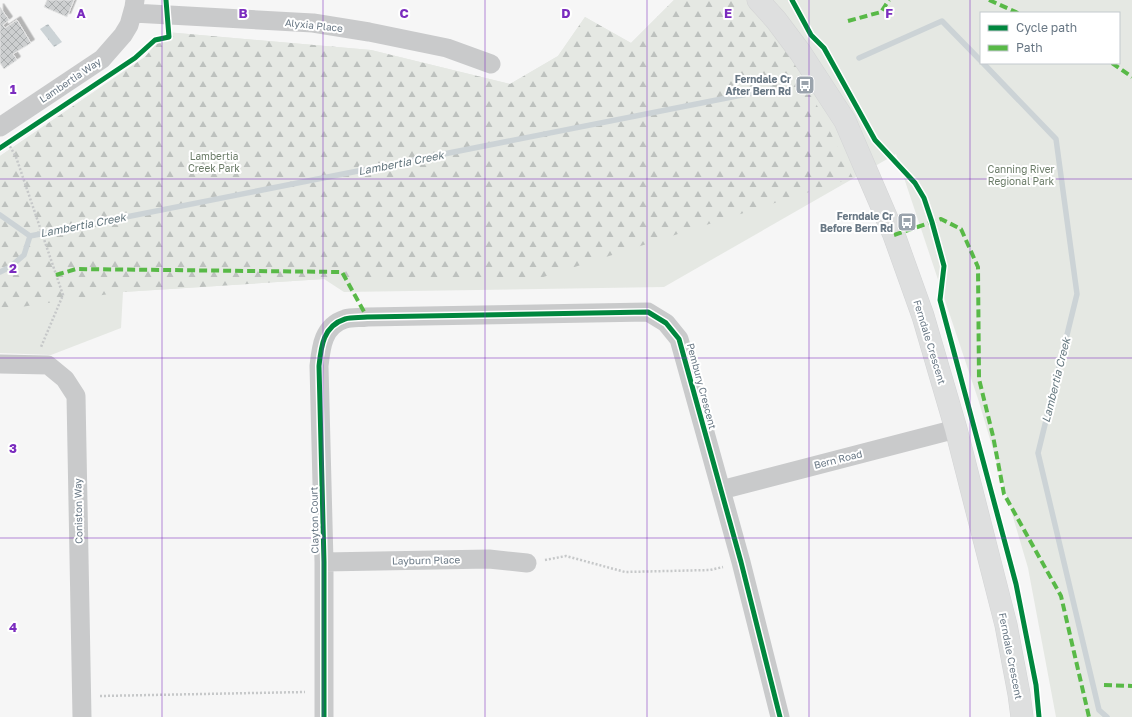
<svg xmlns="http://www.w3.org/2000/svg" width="1132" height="717" font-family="'Golos Text',sans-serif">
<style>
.green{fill:#e5e8e3;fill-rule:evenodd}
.forest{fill:url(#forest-firs)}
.water{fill:url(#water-ripples)}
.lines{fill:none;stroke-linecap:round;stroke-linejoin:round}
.stream{stroke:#ccd3d6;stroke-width:5.5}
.building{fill:url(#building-cross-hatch);stroke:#e6e6e6;filter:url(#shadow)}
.secondary-casing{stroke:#d3d4d5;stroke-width:23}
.path{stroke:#c6c8c9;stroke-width:2.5;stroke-dasharray:2 2;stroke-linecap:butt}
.street{stroke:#c9cacb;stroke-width:19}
.secondary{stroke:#dedfdf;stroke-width:22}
.quiet{stroke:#58b947;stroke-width:4;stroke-dasharray:8 4;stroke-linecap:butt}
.cycleway-casing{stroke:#fff;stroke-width:8}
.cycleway{stroke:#00873e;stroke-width:5}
.grid{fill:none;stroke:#7b2cbf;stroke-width:1;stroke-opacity:0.55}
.labels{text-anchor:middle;stroke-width:4;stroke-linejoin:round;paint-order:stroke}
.street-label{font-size:10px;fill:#687784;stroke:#fff}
.poi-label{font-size:10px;font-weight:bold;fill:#687784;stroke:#fff;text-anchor:end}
.park-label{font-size:10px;fill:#6a7b67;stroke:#fff}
.water-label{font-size:11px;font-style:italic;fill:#64777f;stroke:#fff}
.grid-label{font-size:13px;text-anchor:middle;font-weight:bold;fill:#7b2cbf;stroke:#fff;stroke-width:4;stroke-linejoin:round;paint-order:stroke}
</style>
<defs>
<pattern id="forest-firs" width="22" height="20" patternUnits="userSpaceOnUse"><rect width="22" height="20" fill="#e5e8e3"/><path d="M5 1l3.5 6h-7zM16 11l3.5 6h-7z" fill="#bdc1be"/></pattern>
<pattern id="water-ripples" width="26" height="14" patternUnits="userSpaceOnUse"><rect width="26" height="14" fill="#ccd3d6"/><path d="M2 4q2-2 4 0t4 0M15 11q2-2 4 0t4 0" fill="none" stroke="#a9b0b3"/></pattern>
<pattern id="building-cross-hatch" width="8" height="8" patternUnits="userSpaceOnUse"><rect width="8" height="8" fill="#cdcfd0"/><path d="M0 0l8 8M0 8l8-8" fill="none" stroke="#aaadae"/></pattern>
<filter id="shadow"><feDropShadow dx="3.5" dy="-3.5" stdDeviation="0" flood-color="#0004"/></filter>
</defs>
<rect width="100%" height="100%" fill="#f6f6f6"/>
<!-- green -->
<path class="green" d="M674 0H1132V717H1056L1028 568 979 402 896 154 664 287 344 292 324 279 123 292 121 328 51 355 0 353V156L145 57 166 32 371 50 510 84 558 56 585 17 631 43ZM981 13H1119V63H981Z"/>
<!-- forest -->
<path class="forest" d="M674 0H735L795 61 853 178 534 280 324 279 123 292 0 310V156L145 57 166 32 371 50 510 84 558 56 585 17 631 43Z"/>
<!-- water -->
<path class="water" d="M48 24 62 42 54 47 40 29Z"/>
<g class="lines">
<!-- stream -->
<path class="stream" d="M859 58 942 21 981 61
M983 63 1056 139 1077 294 1038 453 1099 710 1107 717
M0 215 30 236
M30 236 772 89
M0 272 10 267 24 255 30 236"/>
</g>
<!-- building -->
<path class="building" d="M47 0H74L67 17 44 7Z
M0 7 9 20 3 25 5 28 17 20 31 43 13 54 17 60 4 69 0 63Z"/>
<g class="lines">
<defs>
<path id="secondary" d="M758 0 776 20 800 52 845 121 894 235 923 316 956 429 1006 625 1019 694 1022 717"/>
</defs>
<!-- secondary casing -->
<use href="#secondary" class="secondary-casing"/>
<!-- path -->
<path class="path" d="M8 143 16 157 63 295 41 347
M545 560 566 556 625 572 710 570 723 567
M100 696 305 692"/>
<!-- street -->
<path class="street" d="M133 13 313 23 369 32 447 48 491 64
M0 127 102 59 123 35 129 25 134 7 135 0
M0 364 48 365 65 379 76 396 82 717
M721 490 956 429
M324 562 489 559 527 563
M324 717V562L319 366C321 347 323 326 345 319 352 317 360 318 367 317L648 312 666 323 679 339 741 562 780 717"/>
<!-- secondary -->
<use href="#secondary" class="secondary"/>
<!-- quiet -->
<path class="quiet" d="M989 0 1018 13
M848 21 881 12 889 0
M1112 63 1132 77
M894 235 941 219 961 229 978 267 979 379 993 436 1004 494 1061 596 1089 717
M56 275 76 269 342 272 367 317
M1104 685 1132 686"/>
<defs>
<path id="cycleway" d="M792 0 811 35 824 48 875 140 915 183 924 198 932 222 944 266 940 300 1016 584 1036 685 1039 717
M0 148 135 58 155 40 169 37 166 0
M324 717V562L319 366C321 347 323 326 345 319 352 317 360 318 367 317L648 312 666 323 679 339 741 562 780 717"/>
</defs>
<!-- cycleway casing -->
<use href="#cycleway" class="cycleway-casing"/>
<!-- cycleway -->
<use href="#cycleway" class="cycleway"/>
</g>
<!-- grid -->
<path class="grid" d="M162 0V717M323 0V717M485 0V717M647 0V717M809 0V717M970 0V717M0 179H1132M0 358H1132M0 538H1132"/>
<!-- icons -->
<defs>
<symbol id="bus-square" viewBox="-11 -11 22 22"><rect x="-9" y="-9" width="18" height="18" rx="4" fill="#9aa3ac" stroke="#fff"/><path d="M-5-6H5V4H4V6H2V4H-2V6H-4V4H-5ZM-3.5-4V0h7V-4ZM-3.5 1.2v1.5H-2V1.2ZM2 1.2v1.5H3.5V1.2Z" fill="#fff"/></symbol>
</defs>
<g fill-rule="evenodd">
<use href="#bus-square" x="794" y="74" width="22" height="22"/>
<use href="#bus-square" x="896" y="211" width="22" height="22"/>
</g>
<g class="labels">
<!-- street labels -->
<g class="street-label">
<text transform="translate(314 25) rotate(6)" y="4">Alyxia Place</text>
<text transform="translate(70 80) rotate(-34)" y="4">Lambertia Way</text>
<text transform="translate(930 342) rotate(73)" y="4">Ferndale Crescent</text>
<text transform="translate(702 386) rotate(75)" y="4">Pembury Crescent</text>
<text transform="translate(838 459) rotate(-14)" y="4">Bern Road</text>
<text transform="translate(78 511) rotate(-91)" y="4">Coniston Way</text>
<text transform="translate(314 520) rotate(-91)" y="4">Clayton Court</text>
<text transform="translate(426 560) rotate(-1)" y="4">Layburn Place</text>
<text transform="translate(1011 656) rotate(79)" y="4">Ferndale Crescent</text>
</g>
<!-- poi labels -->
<g class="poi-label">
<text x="791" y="83">Ferndale Cr<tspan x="791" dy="12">After Bern Rd</tspan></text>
<text x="893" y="220">Ferndale Cr<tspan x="893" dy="12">Before Bern Rd</tspan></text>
</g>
<!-- park labels -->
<g class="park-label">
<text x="214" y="160">Lambertia<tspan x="214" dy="12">Creek Park</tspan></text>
<text x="1021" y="173">Canning River<tspan x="1021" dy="12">Regional Park</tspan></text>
</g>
<!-- water labels -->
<g class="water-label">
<text transform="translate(401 163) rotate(-11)" y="4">Lambertia Creek</text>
<text transform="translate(83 225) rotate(-11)" y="4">Lambertia Creek</text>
<text transform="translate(1056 380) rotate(-76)" y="4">Lambertia Creek</text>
</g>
</g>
<g class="grid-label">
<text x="81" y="18">A</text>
<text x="243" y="18">B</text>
<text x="404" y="18">C</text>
<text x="566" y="18">D</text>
<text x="728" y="18">E</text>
<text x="889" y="18">F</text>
<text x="13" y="94">1</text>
<text x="13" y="273">2</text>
<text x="13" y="453">3</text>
<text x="13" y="632">4</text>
</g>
<!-- legend -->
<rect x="980" y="12" width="140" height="52" fill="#ffffff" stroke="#c3c9ce"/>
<rect x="988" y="25" width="20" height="6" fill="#00873e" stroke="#c3c9ce"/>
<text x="1016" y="32" font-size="12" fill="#687784">Cycle path</text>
<rect x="988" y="45" width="20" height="6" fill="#58b947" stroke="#c3c9ce"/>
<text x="1016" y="52" font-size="12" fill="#687784">Path</text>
</svg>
